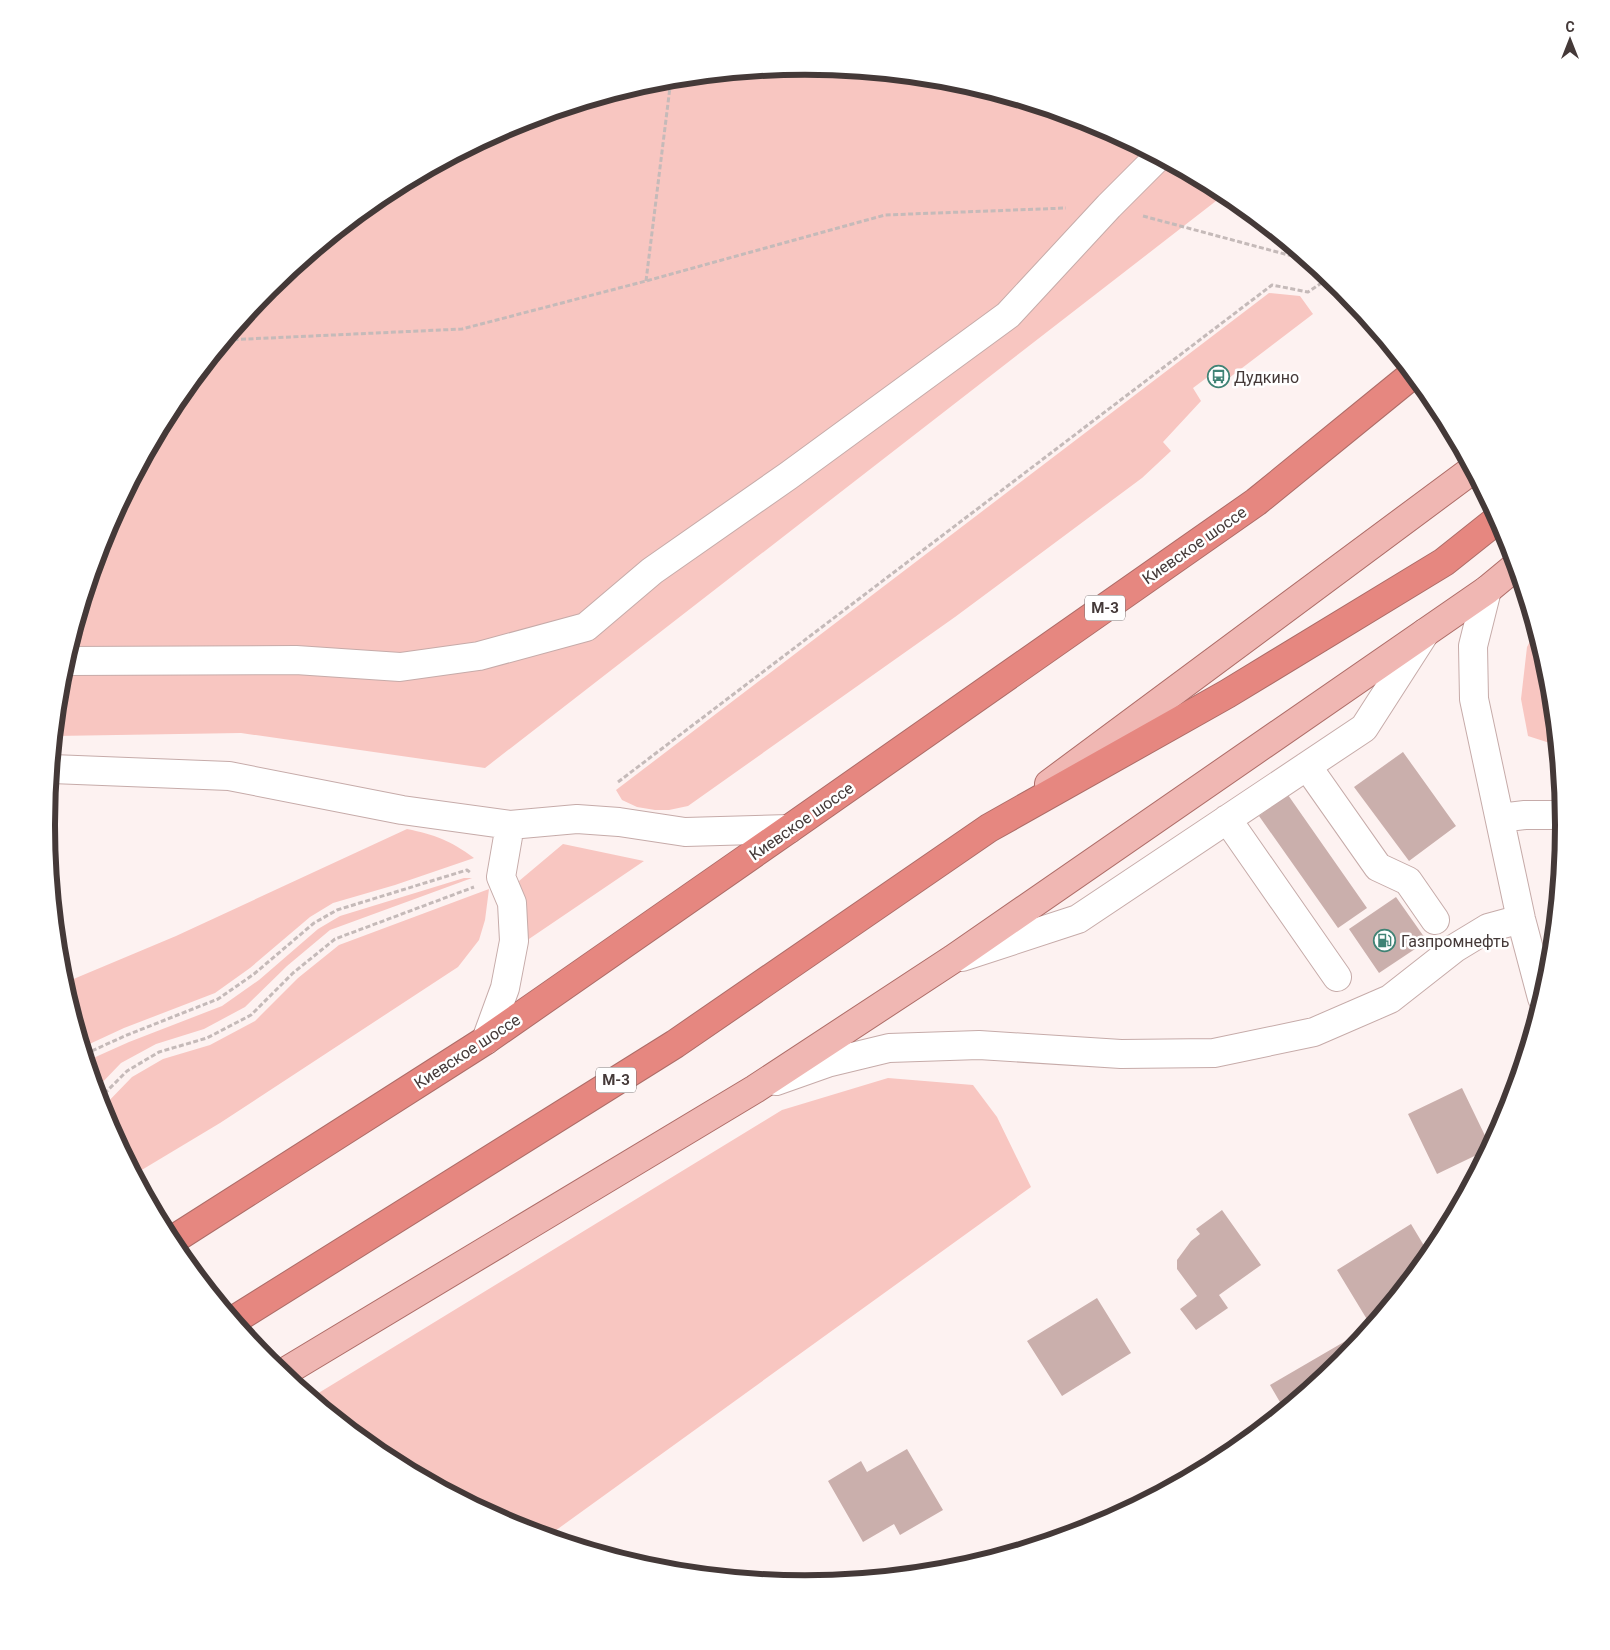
<svg xmlns="http://www.w3.org/2000/svg" width="1610" height="1650" font-family="Roboto,sans-serif">
<style>
.green{fill:#f8c6c1}
.building{fill:#caafac}
.lines{fill:none;stroke-linecap:round;stroke-linejoin:round}
.minor-casing{stroke:#c6aba9;stroke-width:30}
.major-casing{stroke:#ad6c67;stroke-width:30}
.highway-casing{stroke:#ad6c67;stroke-width:30}
.path{stroke:#c5bab9;stroke-width:3;stroke-dasharray:5 2.5;stroke-linecap:butt}
.minor{stroke:#fff;stroke-width:28}
.major{stroke:#f0b7b3;stroke-width:28}
.highway{stroke:#e68780;stroke-width:28}
.labels{text-anchor:middle;stroke-width:5;stroke-linejoin:round;paint-order:stroke}
.shield{fill:#fff;stroke:#7c7474;stroke-width:1}
.shield-label{font-size:15px;font-weight:bold;fill:#443938}
.poi-label{font-size:16px;fill:#443938;stroke:#fff;text-anchor:start}
.street-label{font-size:16px;fill:#443938;stroke:#fff}
.rim{fill:none;stroke:#443938;stroke-width:6}
</style>
<rect width="100%" height="100%" fill="#fdf2f1"/>
<!-- green -->
<path class="green" d="M805 66 953 81 1096 124 1225 194 485 768 241 733 55 736 61 677 104 534 174 403 269 288 384 194 515 124 657 81Z
M1269 293 1300 296 1313 314 1225 381 1217 370 1193 388 1201 401 1163 442 1171 451 1142 478 955 617 688 806 669 810H655L637 807 622 800 616 790Z
M1535 632 1549 677 1556 745 1528 736 1521 699 1527 647Z
M407 829C435 835 450 840 474 858L395 885 333 903 310 917 250 968 215 993 124 1028 83 1047 64 983 176 936Z
M563 844 644 861 526 941 519 881Z
M464 878H472L330 930 287 966 245 1007 204 1029 156 1044 121 1063 96 1089 88 1062 91 1059 129 1042 222 1006 259 980 318 929 340 916Z
M489 889 485 920 479 940 458 967 220 1123 135 1174 104 1115 102 1108 132 1077 163 1059 210 1045 255 1021 298 978 339 945Z
M888 1078 973 1085 997 1117 1031 1187 548 1536 514 1526 383 1456 312 1397 782 1110Z"/>
<!-- building -->
<path class="building" d="M1403 752 1456 826 1409 861 1354 787Z
M1288 795 1367 908 1338 928 1259 816Z
M1396 897 1427 941 1379 973 1349 929Z
M1462 1088 1490 1146 1487 1150 1437 1174 1408 1114Z
M1222 1210 1261 1265 1219 1295 1228 1308 1196 1330 1180 1309 1197 1296 1177 1269V1260L1191 1241 1200 1234 1196 1229Z
M1411 1224 1429 1254 1371 1326 1337 1270Z
M1097 1298 1131 1353 1062 1396 1027 1341Z
M1349 1339 1354 1346 1341 1362 1284 1409 1270 1385Z
M907 1449 943 1510 900 1535 894 1524 863 1542 828 1481 861 1461 867 1472Z"/>
<g class="lines">
<defs>
<path id="minor" d="M1487 590 1473 646 1474 699 1521 919 1542 998
M66 661 296 660 400 667 479 656 586 627 652 571 788 476 1008 315 1109 206 1158 157
M1307 766 1378 867 1408 881 1435 920
M52 769 229 776 402 810 510 825 577 819 619 822 685 832 789 829
M1500 818 1525 815H1563
M1227 819 1337 977
M962 957 1078 919 1364 728 1425 633
M486 1040 505 988 514 941 512 903 501 877 510 825
M776 1081 827 1063 889 1048 979 1045 1121 1054 1214 1053 1314 1032 1390 999 1455 948 1488 928 1521 919"/>
<path id="major" d="M1049 784 1472 470
M283 1373 755 1089 953 959 1487 590 1516 566"/>
<path id="highway" d="M171 1241 486 1040 789 829 1256 502 1412 375
M234 1320 675 1044 989 828 1227 694 1444 562 1498 519"/>
</defs>
<!-- minor casing -->
<use href="#minor" class="minor-casing"/>
<!-- major casing -->
<use href="#major" class="major-casing"/>
<!-- highway casing -->
<use href="#highway" class="highway-casing"/>
<!-- path -->
<path class="path" d="M1143 216 1307 260
M646 281 671 79
M226 340 462 329 646 281 885 215 1066 208
M618 782 1272 285 1308 292 1329 278
M85 1054 127 1035 218 999 254 974 314 923 337 910 467 870 471 873
M99 1099 127 1071 159 1052 207 1038 251 1015 293 973 335 939 474 887"/>
<!-- minor -->
<use href="#minor" class="minor"/>
<!-- major -->
<use href="#major" class="major"/>
<!-- highway -->
<use href="#highway" class="highway"/>
</g>
<!-- icons -->
<defs>
<symbol id="bus-ring" viewBox="-11 -11 22 22"><circle r="9.5" fill="#fff" stroke="#408375" stroke-width="1.5"/><path d="M-5-6H5V4H4V6H2V4H-2V6H-4V4H-5ZM-3.5-4V0h7V-4ZM-3.5 1.2v1.5H-2V1.2ZM2 1.2v1.5H3.5V1.2Z" fill="#408375"/></symbol>
<symbol id="fuel-ring" viewBox="-11 -11 22 22"><circle r="9.5" fill="#fff" stroke="#408375" stroke-width="1.5"/><path d="M-5.5-6h7V0h2V4h1.3V-2.5L3-4.5l.8-.8L6-3V5H2.5V1h-1V6h-7ZM-4.2-4.7v3.2H.2V-4.7Z" fill="#408375"/></symbol>
</defs>
<g fill-rule="evenodd">
<use href="#bus-ring" x="1206" y="364" width="25" height="25"/>
<use href="#fuel-ring" x="1372" y="928" width="25" height="25"/>
</g>
<g class="labels">
<!-- shield labels -->
<g class="shield">
<rect x="1085" y="595.5" width="40" height="25" rx="4"/>
<rect x="596" y="1067.5" width="40" height="25" rx="4"/>
</g>
<g class="shield-label">
<text x="1105" y="613">М-3</text>
<text x="616" y="1085">М-3</text>
</g>
<!-- poi labels -->
<g class="poi-label">
<text x="1234" y="383">Дудкино</text>
<text x="1401" y="947">Газпромнефть</text>
</g>
<!-- street labels -->
<g class="street-label">
<text transform="translate(1194 545) rotate(-35)" y="6">Киевское шоссе</text>
<text transform="translate(801 821) rotate(-35)" y="6">Киевское шоссе</text>
<text transform="translate(467 1051) rotate(-33)" y="6">Киевское шоссе</text>
</g>
</g>
<!-- crop -->
<path d="M0 0H1610V1650H0ZM55 825a750 750 0 1 1 1500 0a750 750 0 1 1-1500 0Z" fill="#fff" fill-rule="evenodd"/>
<path class="rim" d="M55 825a750 750 0 1 1 1500 0a750 750 0 1 1-1500 0Z"/>
<!-- north arrow -->
<g transform="translate(1570 40)" stroke="#ffffff" stroke-width="4" paint-order="stroke">
<path d="M0-4L9 19L0 12L-9 19Z" fill="#443938"/>
<text y="-8" font-size="14" font-weight="bold" text-anchor="middle" fill="#443938">С</text>
</g>
</svg>
